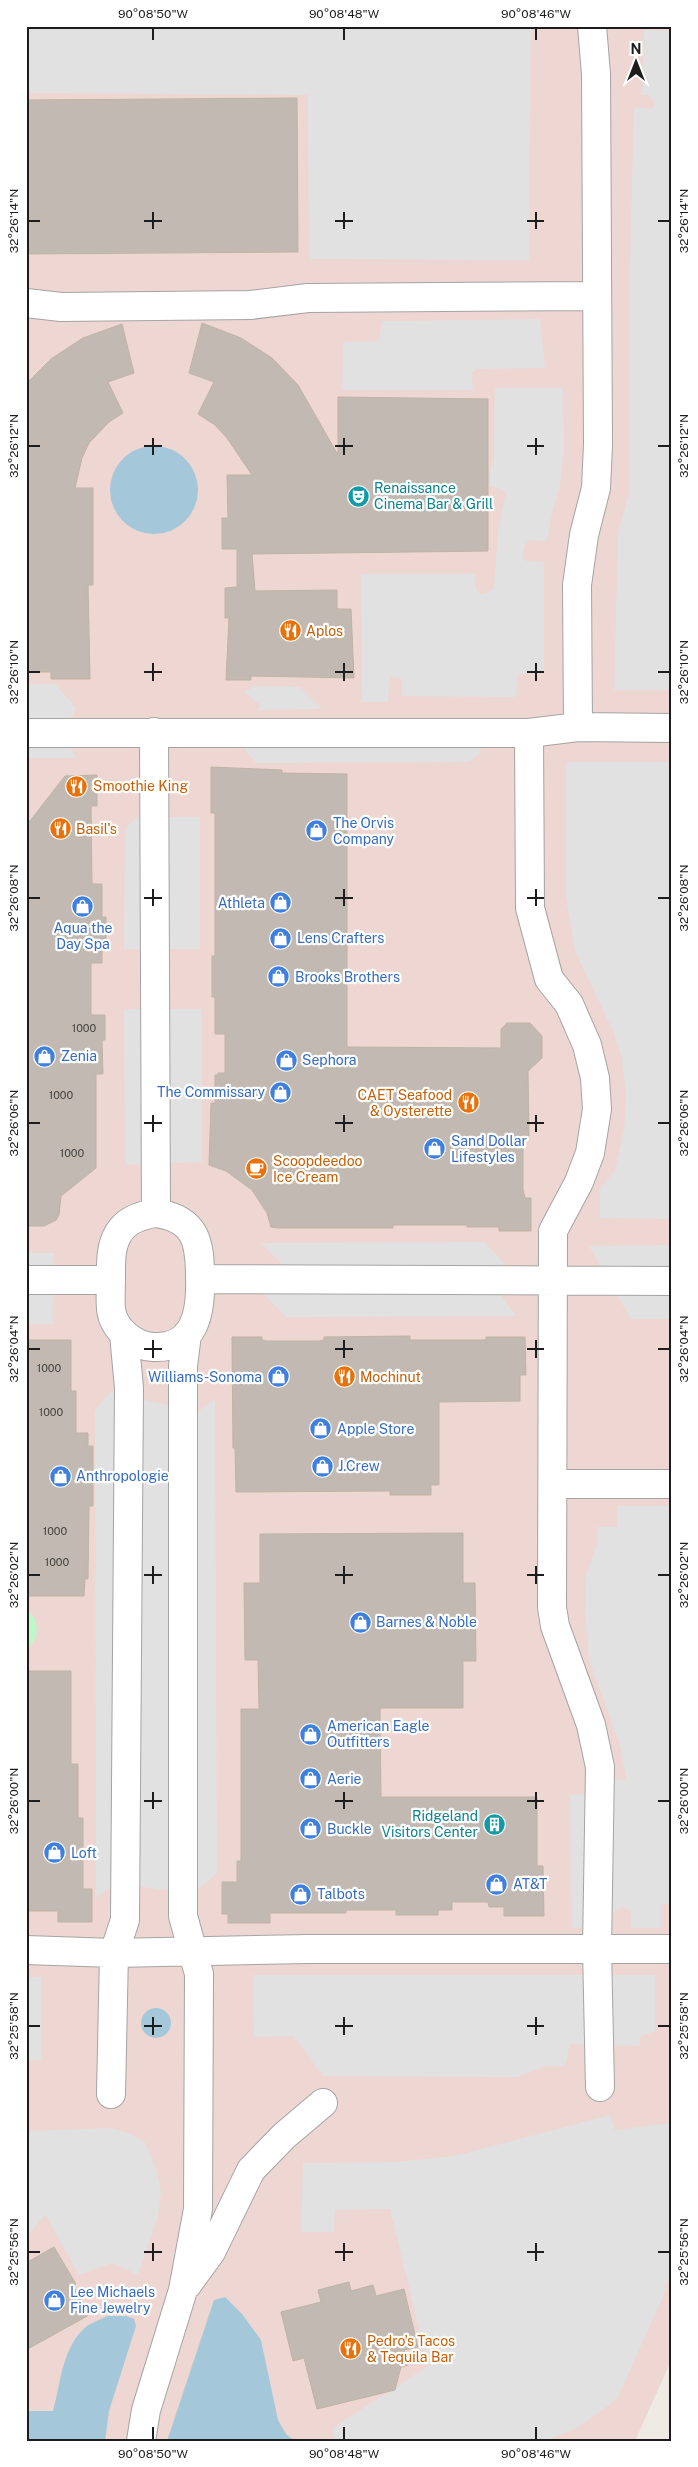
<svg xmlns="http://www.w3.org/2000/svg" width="698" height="2467" font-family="'Public Sans',sans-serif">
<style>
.commercial{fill:#eed6d2}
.park{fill:#c0f7ca}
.parking{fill:#e1e1e1}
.water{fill:#a4c8da}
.building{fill:#c2bab2;stroke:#bfb3a5}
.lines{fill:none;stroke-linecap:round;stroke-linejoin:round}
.minor-casing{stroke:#a4a4a4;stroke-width:30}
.minor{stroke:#fff;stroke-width:28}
.ticks{fill:none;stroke:#1d1d1d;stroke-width:2}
.labels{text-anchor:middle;stroke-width:4.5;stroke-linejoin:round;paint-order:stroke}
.number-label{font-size:11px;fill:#464442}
.culture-label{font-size:14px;fill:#0d838f;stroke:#fff;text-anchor:start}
.food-label{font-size:14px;fill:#c56008;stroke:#fff;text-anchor:start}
.shop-label{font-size:14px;fill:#366cbe;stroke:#fff;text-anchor:start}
.neatline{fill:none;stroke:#1d1d1d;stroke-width:2}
.ticks-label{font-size:12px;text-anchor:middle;fill:#1d1d1d}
</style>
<rect width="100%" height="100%" fill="#edebe3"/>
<!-- commercial -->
<path class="commercial" d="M26 26H672V2359L635 2441H26Z"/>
<!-- park -->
<path class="park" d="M26 1609C41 1620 40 1639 26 1650Z"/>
<!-- parking -->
<path class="parking" d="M26 26H531L529 260 309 259 308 95 26 93Z
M644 30 672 31V690H614L618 532 629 494V297L634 107 648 109 653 108 655 104 649 95H642Z
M540 319 545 368 476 369 472 373 473 390H342L343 342 379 341 382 321Z
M495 388H563L564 451 560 486 552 513 547 541 529 540 524 546 523 557 526 561 544 562V673L518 674 517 695 514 697 402 696V680L400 678 390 676 388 702H362L361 574H475L476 589 480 594 487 593 494 588 498 530 506 493 503 490 490 486V473L494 457Z
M26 684H55L76 708 62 736 77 758H26Z
M255 686 300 687 322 709 257 710 260 708 259 704 244 692Z
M236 738H468L482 752 469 762 256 763Z
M566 762H672V1219L600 1218V1189L615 1170 624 1130 626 1097 622 1059 613 1031 575 951 566 898Z
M137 817H200V949H124L125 828Z
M124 1009H202V1162L125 1165Z
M485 1242 506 1266H284L261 1243Z
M672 1245V1319H631L589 1246Z
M26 1253H54L53 1324H26Z
M262 1292H499L516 1316 286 1317Z
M110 1392 197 1412 215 1399 217 1873 192 1894 116 1883 96 1898 95 1411Z
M617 1506H672V1904H661V1928H631V1910L622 1907 591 1927 571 1928 570 1795 586 1794 589 1791 590 1781 626 1780 620 1745 589 1660 585 1616 586 1576 597 1544V1527H617Z
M253 1975H655V2031L640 2037V2046L570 2044 565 2066H545L517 2077 323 2076 293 2036 254 2037Z
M26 1977H41V2060H26Z
M610 2115 615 2130 672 2123V2268L662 2299 617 2399 577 2428 545 2441H334L333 2428 428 2366 390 2209 335 2210 334 2232H301L303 2163 396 2162 455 2156Z
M110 2128 128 2133 145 2142 157 2171 161 2192 158 2216 138 2275 112 2263 79 2275 45 2214 26 2239V2131Z"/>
<!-- water -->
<path class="water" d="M110 490a44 44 0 1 1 88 0a44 44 0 1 1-88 0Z
M141 2023a15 15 0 1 1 30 0a15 15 0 1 1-30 0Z
M225 2297 242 2314 261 2340 278 2420 286 2434 295 2441H167L214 2300Z
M108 2316H126L134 2319 136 2326 109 2411 105 2441H26V2411H53C61 2383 62 2346 87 2326 93 2322 101 2319 108 2316Z"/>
<!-- building -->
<path class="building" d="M297 98 298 252 27 254 26 100Z
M202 323 241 338 272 358 298 385 338 455V397L488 399V551L252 554 255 591 337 590V609H351L354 678 251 676V680H226L229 618H225V588L237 587V549H222V518H228L227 475H252L227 438 215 425 198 414 214 382 189 373Z
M122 324 134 373 108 382 123 413 109 422 89 443 82 458 75 488H93V585H88L90 679H51V672H26V384L51 359 83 338Z
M211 767 282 770V773L347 774V1047L501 1048V1029L507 1023H530L542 1036V1058L528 1071 529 1136 523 1135V1190L525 1198H531V1231H499V1227H467V1225H393V1228H278L271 1227 267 1213 252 1190 226 1171 209 1165 211 1103H215V1075H218V1073H225V1034H215V997H212V956H215V813H211Z
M97 775V806H91L92 884H102V917H106V939H102V963H91V1015H105V1040H102L103 1074H96V1168L61 1196 59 1215 56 1220 44 1226H26V826L65 776Z
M410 1336V1340H486V1337H525L526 1375H520V1401L439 1402V1485H431V1495H390V1491L236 1492 235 1448H233L232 1337H262V1340L266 1341H319L324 1340V1337Z
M26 1340H71V1391H76V1433H88V1446H93V1506H89L88 1579H85L84 1596H26Z
M463 1533V1583H475L476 1661H463V1708H380L381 1797H537V1866H543L544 1916H504V1907H489L488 1902H452V1910H438V1915H396V1910H346V1913H270V1923H228V1914H222V1882H237V1861H241V1709H259L258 1660H245L244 1583H260V1534Z
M26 1671H71V1764H78V1818H83V1889H92V1922H58V1911H26Z
M54 2247 76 2284 73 2286 89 2315 26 2350V2263Z
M349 2282 351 2291 373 2285 376 2296 404 2289 418 2347 404 2350 408 2365 401 2367 395 2390 317 2409 304 2358 293 2361 281 2312 321 2302 318 2290Z"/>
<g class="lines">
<defs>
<path id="minor" d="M26 303 61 307 250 305 308 298 597 296
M578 727 577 585 584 535 596 488 598 445 596 74 592 26
M154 732 156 1213
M26 733H529L578 727 672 728
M529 733 530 908 549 979 569 1004 587 1045 595 1078 597 1109 590 1153 579 1182 553 1231 552 1607 555 1626 591 1725 600 1767 597 1949 600 2087
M156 1213C197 1219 200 1243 200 1279 201 1311 196 1349 153 1347 134 1346 113 1329 111 1309 110 1299 111 1289 111 1279 111 1264 110 1248 118 1234 126 1220 141 1215 156 1213Z
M200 1279 672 1281
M26 1280H111
M553 1484H672
M26 1950 114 1953 308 1949H672
M111 2094 114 1953 125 1920 129 1388 124 1334
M187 2285 211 2252 251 2170 284 2136 323 2103
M141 2441 146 2410 183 2290 198 2209 199 1974 183 1916V1366L187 1334"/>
</defs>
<!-- minor casing -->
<use href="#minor" class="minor-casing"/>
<!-- minor -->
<use href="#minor" class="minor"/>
</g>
<!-- ticks -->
<path class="ticks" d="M153 28V40M344 28V40M536 28V40M153 212V229M344 212V229M536 212V229M28 221H40M144 221H162M335 221H353M527 221H544M658 221H670M153 438V455M344 438V455M536 438V455M28 446H40M144 446H162M335 446H353M527 446H544M658 446H670M153 663V681M344 663V681M536 663V681M28 672H40M144 672H162M335 672H353M527 672H544M658 672H670M153 889V906M344 889V906M536 889V906M28 898H40M144 898H162M335 898H353M527 898H544M658 898H670M153 1115V1132M344 1115V1132M536 1115V1132M28 1123H40M144 1123H162M335 1123H353M527 1123H544M658 1123H670M153 1340V1358M344 1340V1358M536 1340V1358M28 1349H40M144 1349H162M335 1349H353M527 1349H544M658 1349H670M153 1566V1584M344 1566V1584M536 1566V1584M28 1575H40M144 1575H162M335 1575H353M527 1575H544M658 1575H670M153 1792V1809M344 1792V1809M536 1792V1809M28 1801H40M144 1801H162M335 1801H353M527 1801H544M658 1801H670M153 2017V2035M344 2017V2035M536 2017V2035M28 2026H40M144 2026H162M335 2026H353M527 2026H544M658 2026H670M153 2243V2261M344 2243V2261M536 2243V2261M28 2252H40M144 2252H162M335 2252H353M527 2252H544M658 2252H670M153 2427V2440M344 2427V2440M536 2427V2440"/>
<!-- icons -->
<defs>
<symbol id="theatre-disc" viewBox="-11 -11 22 22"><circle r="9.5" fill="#0f9aa8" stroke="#fff"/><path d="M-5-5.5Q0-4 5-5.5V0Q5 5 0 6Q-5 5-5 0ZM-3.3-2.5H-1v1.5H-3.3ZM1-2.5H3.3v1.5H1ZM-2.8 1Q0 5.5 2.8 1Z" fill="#fff"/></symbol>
<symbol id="restaurant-disc" viewBox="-11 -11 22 22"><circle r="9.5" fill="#e8710a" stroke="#fff"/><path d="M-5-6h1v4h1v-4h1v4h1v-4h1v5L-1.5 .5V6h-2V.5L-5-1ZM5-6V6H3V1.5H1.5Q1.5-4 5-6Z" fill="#fff"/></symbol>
<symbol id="shop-disc" viewBox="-11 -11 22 22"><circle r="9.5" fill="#3f7fe0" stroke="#fff"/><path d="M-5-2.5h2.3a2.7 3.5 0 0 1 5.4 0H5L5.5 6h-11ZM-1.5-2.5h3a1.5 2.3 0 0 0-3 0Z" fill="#fff"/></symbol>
<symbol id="cafe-disc" viewBox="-11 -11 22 22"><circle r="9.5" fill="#e8710a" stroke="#fff"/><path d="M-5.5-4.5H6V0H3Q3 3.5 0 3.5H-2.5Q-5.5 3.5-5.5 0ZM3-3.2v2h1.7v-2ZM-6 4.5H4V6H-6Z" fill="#fff"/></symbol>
<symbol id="building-disc" viewBox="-11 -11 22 22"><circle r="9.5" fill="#0f9aa8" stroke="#fff"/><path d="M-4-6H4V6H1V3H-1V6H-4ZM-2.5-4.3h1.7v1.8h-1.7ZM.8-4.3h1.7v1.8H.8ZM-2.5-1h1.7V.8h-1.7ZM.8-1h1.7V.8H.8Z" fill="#fff"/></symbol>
</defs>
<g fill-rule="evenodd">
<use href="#theatre-disc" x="346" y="484" width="25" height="25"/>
<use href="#restaurant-disc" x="278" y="618" width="25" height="25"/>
<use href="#restaurant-disc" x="64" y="774" width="25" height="25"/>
<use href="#restaurant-disc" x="48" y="816" width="25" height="25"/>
<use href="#shop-disc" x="304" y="818" width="25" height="25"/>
<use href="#shop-disc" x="268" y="890" width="25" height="25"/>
<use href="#shop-disc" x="70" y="894" width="25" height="25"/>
<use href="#shop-disc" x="268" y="926" width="25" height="25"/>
<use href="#shop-disc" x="266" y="964" width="25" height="25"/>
<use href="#shop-disc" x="32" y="1044" width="25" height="25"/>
<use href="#shop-disc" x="274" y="1048" width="25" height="25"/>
<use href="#shop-disc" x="268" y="1080" width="25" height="25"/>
<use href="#restaurant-disc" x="456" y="1090" width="25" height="25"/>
<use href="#shop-disc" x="422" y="1136" width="25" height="25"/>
<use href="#cafe-disc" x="244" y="1156" width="25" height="25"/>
<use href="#shop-disc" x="266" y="1364" width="25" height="25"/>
<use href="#restaurant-disc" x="332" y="1364" width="25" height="25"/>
<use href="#shop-disc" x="308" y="1416" width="25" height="25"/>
<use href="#shop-disc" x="310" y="1454" width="25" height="25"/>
<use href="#shop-disc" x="48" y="1464" width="25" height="25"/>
<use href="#shop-disc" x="348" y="1610" width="25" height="25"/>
<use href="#shop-disc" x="298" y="1722" width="25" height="25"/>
<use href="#shop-disc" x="298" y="1766" width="25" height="25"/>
<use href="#building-disc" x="482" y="1812" width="25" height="25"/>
<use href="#shop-disc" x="298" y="1816" width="25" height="25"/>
<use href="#shop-disc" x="42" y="1840" width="25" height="25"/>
<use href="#shop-disc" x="484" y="1872" width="25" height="25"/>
<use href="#shop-disc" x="288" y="1882" width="25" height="25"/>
<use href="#shop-disc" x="42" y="2288" width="25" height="25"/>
<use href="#restaurant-disc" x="338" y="2336" width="25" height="25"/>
</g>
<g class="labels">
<!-- number labels -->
<g class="number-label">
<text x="84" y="1032">1000</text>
<text x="61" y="1099">1000</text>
<text x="72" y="1157">1000</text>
<text x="49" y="1372">1000</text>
<text x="51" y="1416">1000</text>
<text x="55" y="1535">1000</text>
<text x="57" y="1566">1000</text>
</g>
<!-- culture labels -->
<g class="culture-label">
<text x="374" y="493">Renaissance<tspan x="374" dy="16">Cinema Bar &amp; Grill</tspan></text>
<text x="478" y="1821" text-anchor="end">Ridgeland<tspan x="478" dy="16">Visitors Center</tspan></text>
</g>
<!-- food labels -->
<g class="food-label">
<text x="306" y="636">Aplos</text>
<text x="93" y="791">Smoothie King</text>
<text x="76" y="834">Basil's</text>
<text x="452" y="1100" text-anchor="end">CAET Seafood<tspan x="452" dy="16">&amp; Oysterette</tspan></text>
<text x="273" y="1166">Scoopdeedoo<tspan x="273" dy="16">Ice Cream</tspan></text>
<text x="360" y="1382">Mochinut</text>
<text x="367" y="2346">Pedro's Tacos<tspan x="367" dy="16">&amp; Tequila Bar</tspan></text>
</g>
<!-- shop labels -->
<g class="shop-label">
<text x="333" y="828">The Orvis<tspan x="333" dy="16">Company</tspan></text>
<text x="265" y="908" text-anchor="end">Athleta</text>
<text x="83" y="933" text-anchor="middle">Aqua the<tspan x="83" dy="16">Day Spa</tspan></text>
<text x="297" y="943">Lens Crafters</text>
<text x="295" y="982">Brooks Brothers</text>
<text x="61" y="1061">Zenia</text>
<text x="302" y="1065">Sephora</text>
<text x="265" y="1097" text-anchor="end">The Commissary</text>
<text x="451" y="1146">Sand Dollar<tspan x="451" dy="16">Lifestyles</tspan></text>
<text x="262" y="1382" text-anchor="end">Williams-Sonoma</text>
<text x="337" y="1434">Apple Store</text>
<text x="338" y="1471">J.Crew</text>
<text x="76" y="1481">Anthropologie</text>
<text x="376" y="1627">Barnes &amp; Noble</text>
<text x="327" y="1731">American Eagle<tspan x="327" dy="16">Outfitters</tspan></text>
<text x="327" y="1784">Aerie</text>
<text x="327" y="1834">Buckle</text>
<text x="71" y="1858">Loft</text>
<text x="513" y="1889">AT&amp;T</text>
<text x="317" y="1899">Talbots</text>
<text x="70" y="2297">Lee Michaels<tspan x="70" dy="16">Fine Jewelry</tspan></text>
</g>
</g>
<!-- border -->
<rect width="698" height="2467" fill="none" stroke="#ffffff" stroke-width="55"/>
<!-- north arrow -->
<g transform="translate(636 62)" stroke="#ffffff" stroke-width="4" paint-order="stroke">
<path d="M0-4L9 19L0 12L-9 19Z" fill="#1d1d1d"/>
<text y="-8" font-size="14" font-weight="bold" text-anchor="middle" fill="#1d1d1d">N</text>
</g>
<rect x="28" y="28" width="642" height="2412" class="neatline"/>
<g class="ticks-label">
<text x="153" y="18">90°08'50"W</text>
<text x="344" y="18">90°08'48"W</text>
<text x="536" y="18">90°08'46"W</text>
<text transform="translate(14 221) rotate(-90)" y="4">32°26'14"N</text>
<text transform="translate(684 221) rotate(-90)" y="4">32°26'14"N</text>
<text transform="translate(14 446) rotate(-90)" y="4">32°26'12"N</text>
<text transform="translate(684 446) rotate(-90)" y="4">32°26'12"N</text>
<text transform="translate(14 672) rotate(-90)" y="4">32°26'10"N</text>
<text transform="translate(684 672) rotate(-90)" y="4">32°26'10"N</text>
<text transform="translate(14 898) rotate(-90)" y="4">32°26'08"N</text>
<text transform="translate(684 898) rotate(-90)" y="4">32°26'08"N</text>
<text transform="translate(14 1123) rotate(-90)" y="4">32°26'06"N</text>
<text transform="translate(684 1123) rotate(-90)" y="4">32°26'06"N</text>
<text transform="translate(14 1349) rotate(-90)" y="4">32°26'04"N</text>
<text transform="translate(684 1349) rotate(-90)" y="4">32°26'04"N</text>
<text transform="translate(14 1575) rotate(-90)" y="4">32°26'02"N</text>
<text transform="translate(684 1575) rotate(-90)" y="4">32°26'02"N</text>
<text transform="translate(14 1801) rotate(-90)" y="4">32°26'00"N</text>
<text transform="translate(684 1801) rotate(-90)" y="4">32°26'00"N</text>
<text transform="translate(14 2026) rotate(-90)" y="4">32°25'58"N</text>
<text transform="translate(684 2026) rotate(-90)" y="4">32°25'58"N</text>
<text transform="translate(14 2252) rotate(-90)" y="4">32°25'56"N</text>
<text transform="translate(684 2252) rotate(-90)" y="4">32°25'56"N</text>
<text x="153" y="2458">90°08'50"W</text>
<text x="344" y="2458">90°08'48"W</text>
<text x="536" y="2458">90°08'46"W</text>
</g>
</svg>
